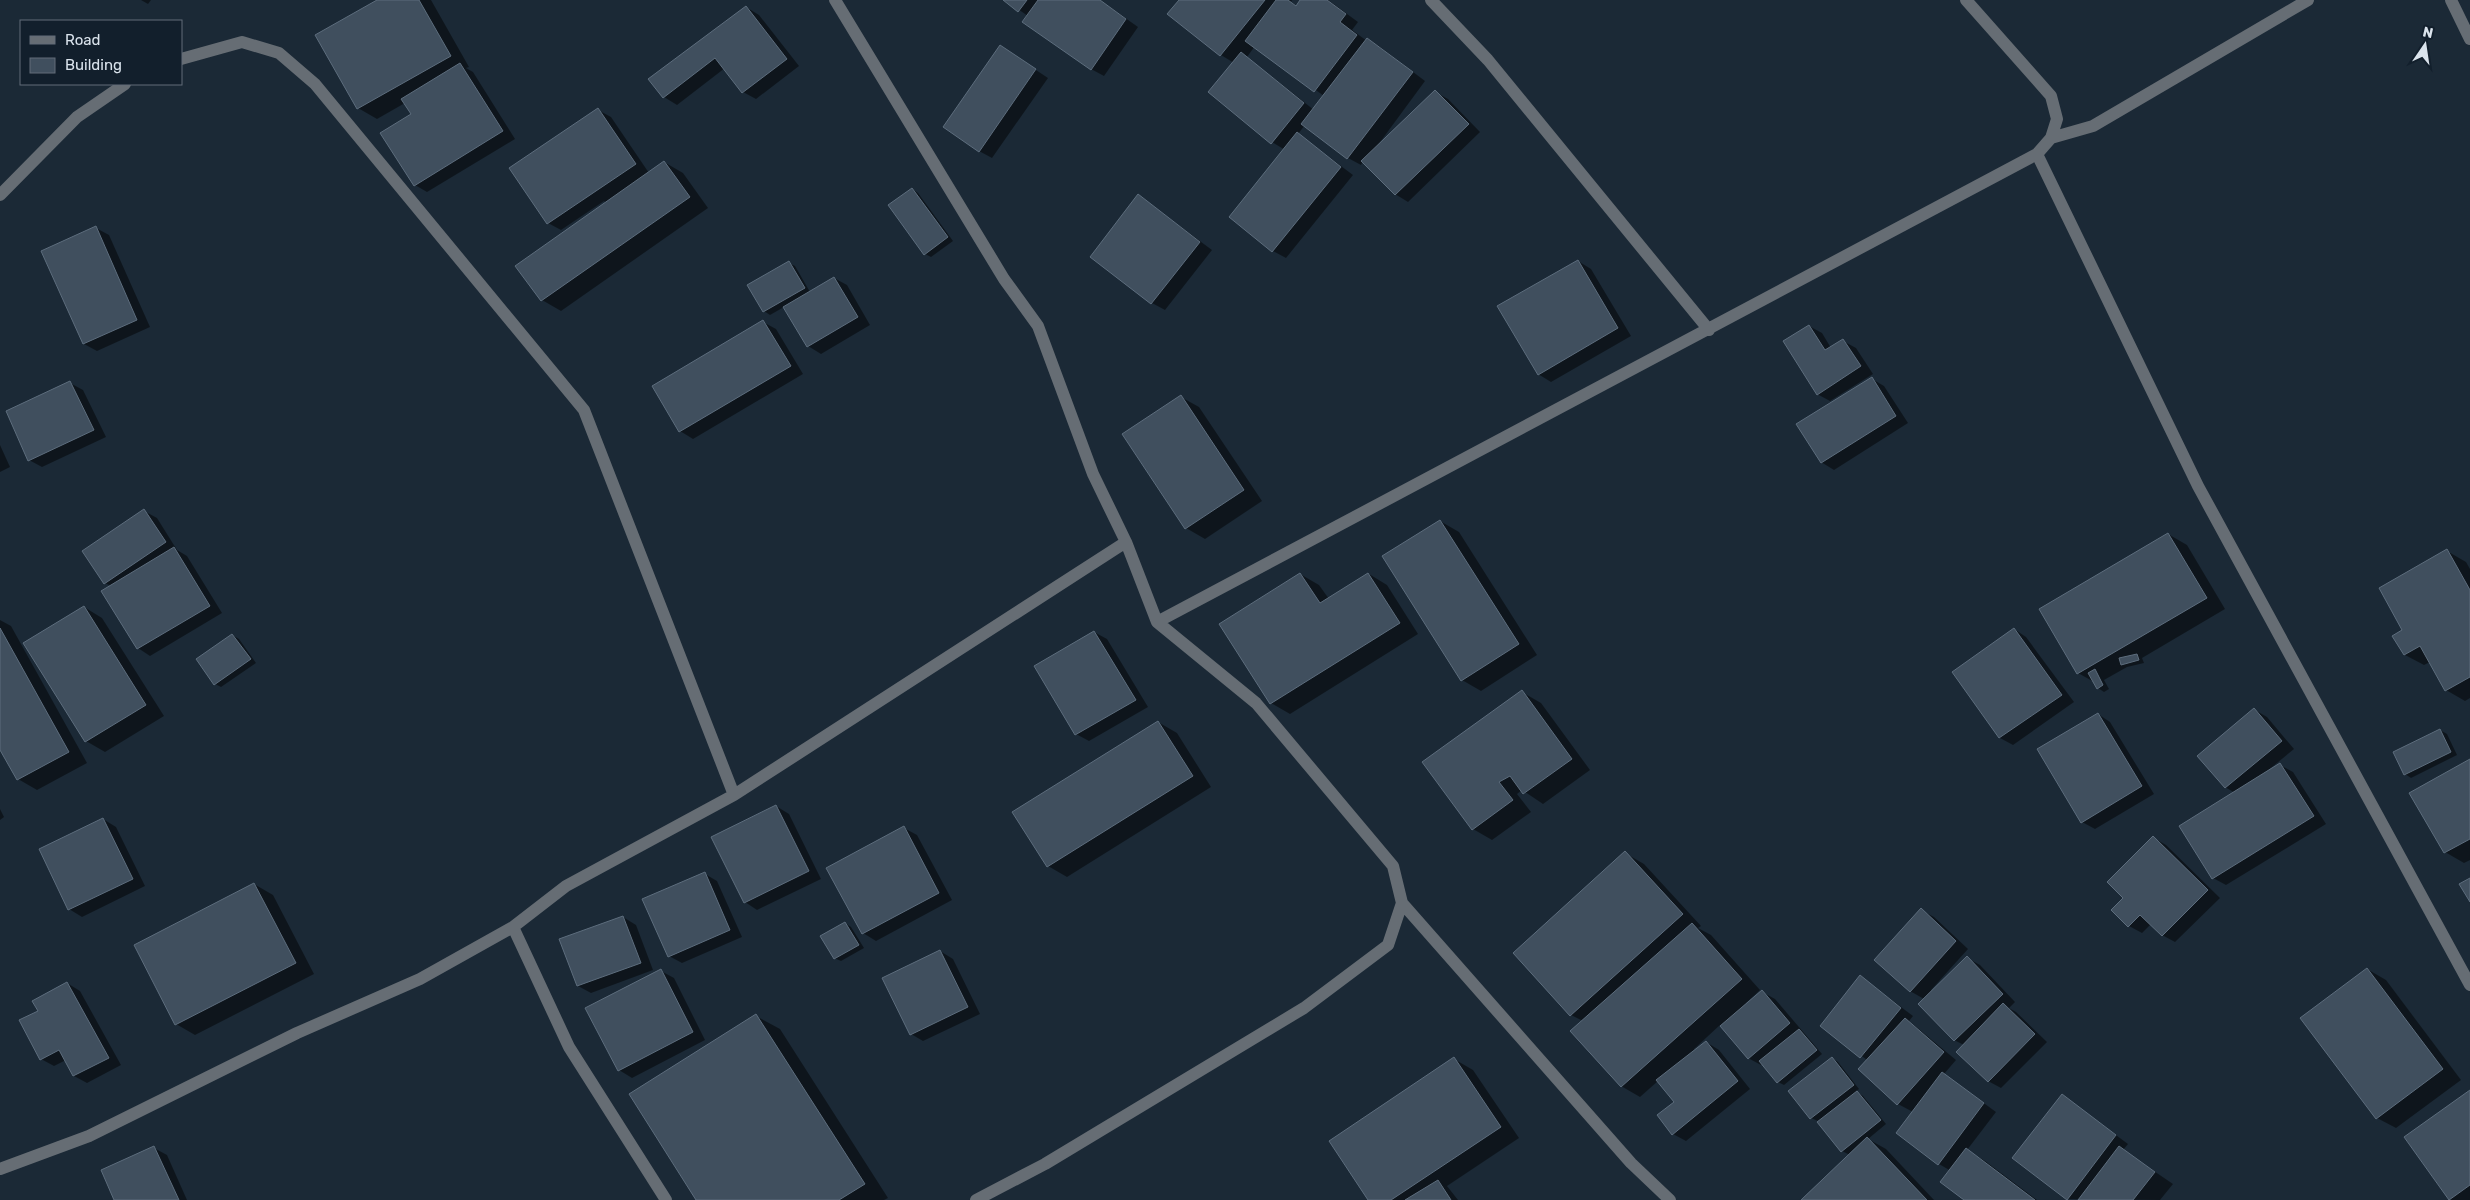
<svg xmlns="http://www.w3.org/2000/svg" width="2470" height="1200" font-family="Rubik,sans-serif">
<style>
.shadow{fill:#0007;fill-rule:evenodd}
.building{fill:#404f5e;stroke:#5d6d7d}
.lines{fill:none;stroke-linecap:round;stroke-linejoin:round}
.minor{stroke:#666d74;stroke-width:12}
</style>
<rect width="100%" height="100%" fill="#1b2936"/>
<!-- shadow -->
<path class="shadow" d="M141 0H151L148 4Z
M380 0H431L469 67 466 68 473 72 515 139 427 192 415 185 413 115 405 103 377 119 358 108Z
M1005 0H1100L1138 27 1104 76 1091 69 1028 16Z
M1180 0H1292L1291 2 1297 6 1302 0H1328L1358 22 1352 30 1367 41 1368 39 1380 47 1425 81 1375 149 1435 92 1448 99 1480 132 1408 202 1395 194 1363 161 1361 165 1348 158 1305 125 1298 134 1353 175 1286 258 1273 251 1231 217 1285 150 1272 142 1234 63 1221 55ZM1255 46 1324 96 1314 110 1247 57Z
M746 7 759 15 799 66 756 99 743 92 725 68 677 105 664 97Z
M1000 46 1048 78 992 158 979 151Z
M598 110 611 117 649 173 664 162 683 173 708 208 561 311 542 300 606 203 604 201 561 230 548 223Z
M912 189 918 193 953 241 931 257 925 254Z
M1139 196 1212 250 1165 310 1152 303Z
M96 228 109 235 150 327 97 351 84 344Z
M1578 261 1591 269 1631 336 1551 382 1538 374Z
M789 263 795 266 810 292 834 278 847 285 870 325 821 354 808 346 784 307 770 315 764 311Z
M763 322 776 329 803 374 693 439 680 431 653 387Z
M1809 326 1822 333 1831 348 1843 341 1856 348 1873 374 1830 401 1817 394Z
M1872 379 1884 386 1908 423 1834 470 1821 462Z
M70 383 83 390 106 437 42 467 29 460Z
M1181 397 1199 407 1262 501 1205 539 1186 528Z
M0 445 10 467 0 472Z
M144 511 157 518 177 550 187 556 222 613 150 656 138 648 111 586 105 583Z
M1440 521 1459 532 1537 655 1481 691 1462 680Z
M2168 534 2187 545 2225 609 2142 658 2144 663 2127 667 2104 680 2109 689 2104 692 2098 688 2094 682 2078 673Z
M2447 551 2466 562 2470 569V698L2465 701 2446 690 2430 662 2424 665 2405 655 2394 636 2404 631Z
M1300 574 1319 585 1329 599 1369 574 1387 585 1418 634 1290 714 1271 703Z
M84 607 102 618 164 716 105 752 86 741Z
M0 620 11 626 87 763 37 790 18 779 0 747Z
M2014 629 2026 637 2074 702 2013 745 2000 738 1953 672Z
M1094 632 1107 639 1148 707 1089 741 1076 734Z
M232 635 239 639 256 663 221 687 215 684Z
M1522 692 1541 703 1590 770 1543 804 1522 790 1517 794 1531 812 1492 840 1473 829Z
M2255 710 2267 717 2294 749 2266 772 2280 765 2293 772 2326 824 2226 885 2213 878 2235 793 2225 787Z
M2098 714 2110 722 2154 794 2095 829 2082 822Z
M1158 722 1177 733 1211 787 1067 877 1048 866 1014 813Z
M2440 730 2447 734 2457 755 2411 778 2405 774Z
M2470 760V860L2464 863 2445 852 2411 794Z
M776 806 789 814 821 879 757 910 745 902Z
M0 809 4 817 0 820Z
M103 819 116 827 145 886 82 917 69 909Z
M904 828 917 835 952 900 876 941 863 933Z
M2154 838 2166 845 2220 898 2175 942 2162 935 2151 924 2142 933 2129 926 2125 898Z
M1625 853 1644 864 1701 926 1698 928 1711 935 1760 990 1746 1003 1747 1005 1762 992 1775 999 1822 1054 1784 1085 1778 1082 1763 1064 1761 1065 1748 1058 1720 1025 1694 1049 1695 1051 1706 1042 1719 1050 1750 1089 1686 1141 1673 1134 1676 1102 1658 1081 1640 1097 1621 1086 1583 1021 1571 1015Z
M705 874 717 881 742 937 682 963 669 956Z
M254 884 273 895 314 974 195 1035 176 1024Z
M1921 910 1934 917 1968 949 1931 990 1932 992 1967 958 1980 965 2015 1002 2009 1008 2016 1012 2047 1042 2001 1088 1988 1081 1964 1045 1954 1040 1924 999 1910 991Z
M623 917 636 925 653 970 591 993 578 986Z
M845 923 851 927 864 948 841 961 834 958Z
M940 951 953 959 980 1014 923 1041 911 1034Z
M2367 969 2386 980 2461 1080 2396 1128 2377 1118Z
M661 971 674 978 705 1040 632 1078 619 1070 587 1009Z
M1861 977 1913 1016 1909 1021 1956 1060 1944 1074 1996 1112 1967 1150 1985 1161 2037 1200H1966L1951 1171 1939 1164 1913 1112 1898 1104 1867 1060 1822 1026Z
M67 983 80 991 121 1065 87 1083 74 1076 66 1060 54 1066 41 1059 39 1011Z
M756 1016 780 1029 888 1198 884 1200H698Z
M1832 1058 1838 1062 1859 1089 1856 1091 1863 1096 1886 1124 1868 1139 1886 1149 1934 1200H1803L1850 1155 1842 1151 1818 1121 1811 1118Z
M1454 1059 1473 1070 1519 1138 1447 1186 1458 1200H1370Z
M2470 1091V1200H2451L2405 1137Z
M2062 1095 2128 1144 2123 1150 2173 1184 2160 1200 2067 1199Z
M154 1148 167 1155 187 1200H116Z"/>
<!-- building -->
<path class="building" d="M377 0H419L451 56 357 109 315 35Z
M1003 0H1027L1018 12Z
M1038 0H1100L1126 19 1091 70 1022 22Z
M1179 0H1265L1220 56 1167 14Z
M1276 0H1288L1296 6 1300 0H1327L1346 14 1340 22 1357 35 1314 92 1245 41Z
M746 6 787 59 742 93 715 58 663 98 648 79Z
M1367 38 1413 72 1347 159 1301 124Z
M1000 45 1036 69 979 152 943 127Z
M1241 52 1304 103 1271 144 1208 92Z
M460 63 503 131 414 186 380 133 411 114 401 99Z
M1435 90 1469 124 1395 195 1361 161Z
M598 108 636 164 547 224 509 168Z
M1297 132 1341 167 1272 252 1229 217Z
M664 161 690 197 541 301 515 266Z
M912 188 948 237 924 255 888 205Z
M1138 194 1200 242 1151 304 1090 257Z
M96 226 137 320 83 344 41 251Z
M1578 260 1618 328 1538 375 1497 306Z
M789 261 805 288 763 312 747 285Z
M834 277 858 317 807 347 783 307Z
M763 320 791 366 679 432 652 386Z
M1809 325 1825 350 1843 339 1861 366 1817 395 1783 341Z
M1872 377 1896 416 1821 463 1796 424Z
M70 381 94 430 28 461 6 411Z
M1181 395 1244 490 1185 529 1122 434Z
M144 509 166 542 104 584 82 551Z
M1440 520 1519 644 1461 681 1382 556Z
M2168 533 2207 598 2077 674 2039 609Z
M174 547 210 606 137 649 101 591Z
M2447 549 2470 590V677L2445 691 2420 646 2404 655 2392 636 2402 630 2379 588Z
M1300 573 1320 603 1368 573 1400 623 1270 704 1219 624Z
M84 606 146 705 85 742 23 643Z
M0 628 69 752 17 780 0 750Z
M2014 628 2062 695 1999 738 1952 672Z
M1094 631 1136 700 1075 735 1034 666Z
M232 634 251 659 214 685 196 659Z
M2137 654 2139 660 2121 665 2119 658Z
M2095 669 2103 685 2097 689 2088 673Z
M1522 690 1572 759 1523 794 1510 776 1499 782 1513 800 1472 830 1422 762Z
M2254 708 2282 741 2225 788 2197 756Z
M2098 713 2142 786 2081 823 2037 749Z
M1158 721 1193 776 1047 867 1012 812Z
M2440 729 2451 752 2404 775 2393 752Z
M2470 759V839L2444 853 2409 793Z
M2280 763 2314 816 2212 879 2179 826Z
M776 805 809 871 744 903 711 837Z
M103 818 133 879 68 910 39 849Z
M904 826 939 893 862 934 826 868Z
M2153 836 2208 890 2162 936 2140 915 2128 927 2111 910 2123 898 2107 882Z
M1625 851 1683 914 1570 1016 1513 953Z
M705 872 730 930 668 957 642 899Z
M2470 878V902L2459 884Z
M254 883 296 963 175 1025 134 945Z
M1921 908 1956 941 1910 992 1874 960Z
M623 916 641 963 577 986 559 939Z
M845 922 859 945 834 959 820 936Z
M1692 923 1742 979 1621 1087 1570 1031Z
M940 950 968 1007 910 1035 882 978Z
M1967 956 2003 994 1954 1041 1918 1004Z
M2367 968 2443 1069 2376 1119 2300 1018Z
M661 969 693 1032 618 1071 585 1008Z
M1860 975 1901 1008 1860 1058 1820 1026Z
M67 982 109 1058 73 1076 59 1050 40 1060 19 1020 38 1011 32 1001Z
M1762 990 1790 1023 1748 1059 1720 1026Z
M2003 1003 2035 1034 1988 1082 1956 1052Z
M756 1014 865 1184 839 1200H696L629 1094Z
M1905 1018 1944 1052 1897 1105 1858 1069Z
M1799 1029 1817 1050 1777 1083 1759 1061Z
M1706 1041 1738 1081 1672 1135 1657 1115 1674 1102 1656 1080Z
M1454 1057 1501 1127 1391 1200H1368L1329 1141Z
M1832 1057 1854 1085 1810 1119 1788 1091Z
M1942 1072 1984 1103 1938 1165 1896 1133Z
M2470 1090V1185L2449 1200 2404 1137Z
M1857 1091 1881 1120 1841 1152 1817 1122Z
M2062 1094 2116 1135 2067 1200 2012 1158Z
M1867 1137 1927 1200H1801Z
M154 1146 179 1200H114L101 1170Z
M2119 1146 2155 1172 2133 1200H2078Z
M1966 1148 2035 1200H1964L1940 1182Z
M1438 1180 1451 1200H1405Z"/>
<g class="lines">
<!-- minor -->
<path class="minor" d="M835 0 1004 279 1038 326 1093 474 1126 542 1157 622 1256 703 1393 866 1402 903 1388 945 1304 1008 1045 1164 976 1200
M1431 0 1488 60 1709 330
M1966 0 2051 96 2057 119 2051 138
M2451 0 2470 39
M181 59 242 42 279 53 315 84 584 410 734 795
M2037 154 2198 486 2470 985
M0 195 77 117 125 84
M1157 622 2037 154 2051 138 2093 126 2308 0
M1402 903 1631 1163 1670 1200
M513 927 569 1047 666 1200
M0 1169 89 1136 297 1033 420 979 513 927 566 886 734 795 1126 542"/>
</g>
<!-- legend -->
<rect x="20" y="20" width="162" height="65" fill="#121f2c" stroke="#626d79"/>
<rect x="30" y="36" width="25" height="8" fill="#666d74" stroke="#626d79"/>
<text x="65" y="45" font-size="15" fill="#dae3ec">Road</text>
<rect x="30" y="58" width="25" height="15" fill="#404f5e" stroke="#626d79"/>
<text x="65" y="70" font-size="15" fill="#dae3ec">Building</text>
<!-- north arrow -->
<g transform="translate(2425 45) rotate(13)" stroke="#121f2c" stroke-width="4" paint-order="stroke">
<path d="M0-4L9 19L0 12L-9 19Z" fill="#dae3ec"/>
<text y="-8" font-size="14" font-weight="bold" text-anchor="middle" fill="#dae3ec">N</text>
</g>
</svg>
